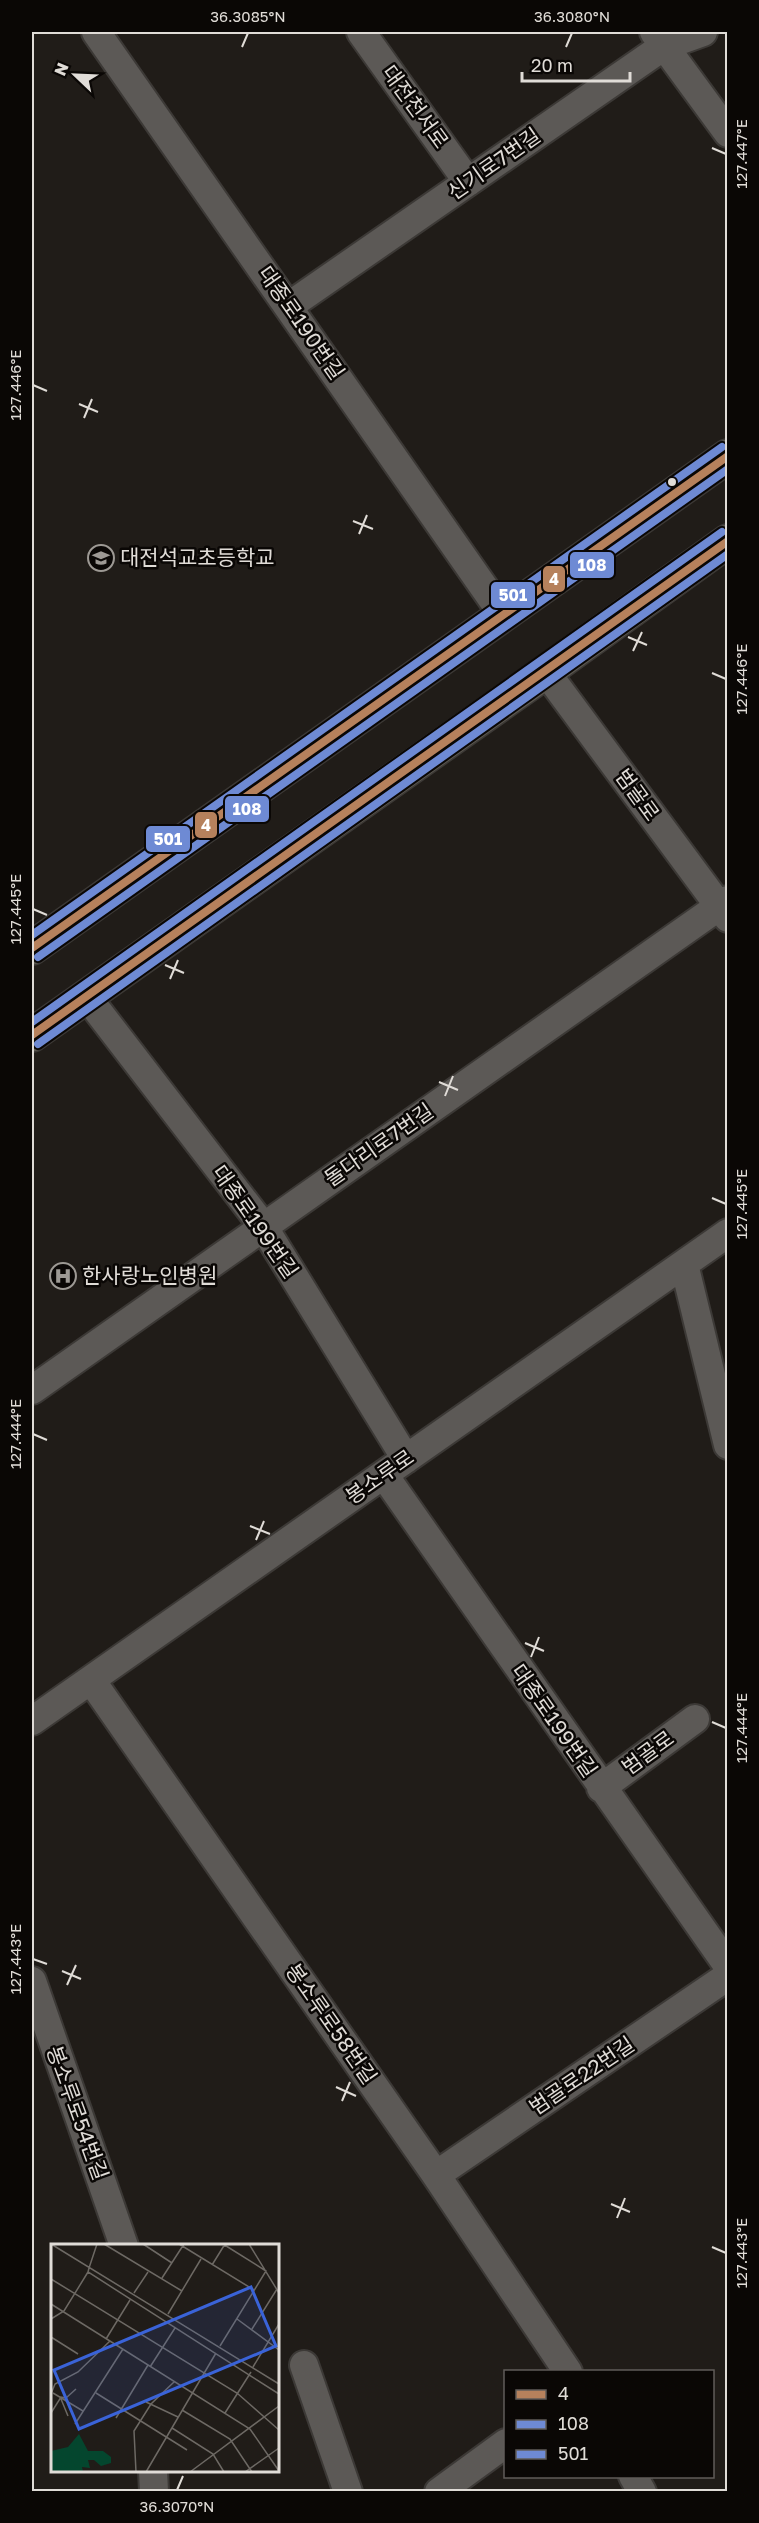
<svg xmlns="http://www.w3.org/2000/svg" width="759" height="2523" font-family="'Golos Text','Noto Sans KR',sans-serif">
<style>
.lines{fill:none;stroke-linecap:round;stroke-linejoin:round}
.minor-casing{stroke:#3c3936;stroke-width:32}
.primary-casing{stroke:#3c3936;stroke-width:36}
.minor{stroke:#5c5956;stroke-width:28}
.primary{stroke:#5c5850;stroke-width:33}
.bus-1-casing{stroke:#0a0705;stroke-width:12}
.bus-2-casing{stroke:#0a0705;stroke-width:12}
.bus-3-casing{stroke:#0a0705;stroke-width:12}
.bus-1{stroke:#b6815c;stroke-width:8}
.bus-2{stroke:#6e8ad4;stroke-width:8}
.bus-3{stroke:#6e8ad4;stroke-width:8}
.ticks{fill:none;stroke:#e0dcd7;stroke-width:2}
.bus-dot{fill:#e0dcd7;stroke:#0a0705;stroke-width:2}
.labels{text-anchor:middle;stroke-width:5;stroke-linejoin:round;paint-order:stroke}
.street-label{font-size:21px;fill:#e0dcd7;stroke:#0a0705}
.poi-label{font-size:21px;fill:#e0dcd7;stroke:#0a0705;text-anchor:start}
.inset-road{fill:none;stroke:#6d6964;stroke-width:1.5}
.view{fill:#3a63d8;fill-opacity:0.15;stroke:#3a63d8;stroke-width:3}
.inset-edge{fill:none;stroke:#e0dcd7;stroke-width:3}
.line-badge{stroke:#0a0705;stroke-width:2}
.badge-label{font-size:16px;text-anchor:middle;font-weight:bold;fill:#fff}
.neatline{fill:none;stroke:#e0dcd7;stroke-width:2}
.ticks-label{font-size:15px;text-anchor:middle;fill:#e0dcd7}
</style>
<rect width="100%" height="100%" fill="#201c18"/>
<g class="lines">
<defs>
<path id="minor" d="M96 32 504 616
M361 32 468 182
M654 32 728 133
M289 306 664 46 703 32
M546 672 728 918
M87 997 263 1226 406 1459
M684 1264 728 1445
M32 1390 728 900
M384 1475 728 1966
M91 1680 436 2175 568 2372
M32 1721 728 1233
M601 1788 695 1719
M32 1981 124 2246
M436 2175 728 1976
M304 2365 348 2492
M153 2470 154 2492
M633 2476 642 2492
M439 2492 506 2443"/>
<path id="primary" d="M32 948 728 456
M32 1035 546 672 728 541"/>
</defs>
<!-- minor casing -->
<use href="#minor" class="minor-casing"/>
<!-- primary casing -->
<use href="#primary" class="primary-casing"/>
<!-- minor -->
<use href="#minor" class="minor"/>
<!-- primary -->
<use href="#primary" class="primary"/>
<defs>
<path id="bus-1" d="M32 948 728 456
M32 1035 728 541"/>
<path id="bus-2" d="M38 957 728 469
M38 1044 728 554"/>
<path id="bus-3" d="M32 935 722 447
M32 1022 722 532"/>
</defs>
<!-- bus-1 casing -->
<use href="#bus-1" class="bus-1-casing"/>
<!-- bus-2 casing -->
<use href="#bus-2" class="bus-2-casing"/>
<!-- bus-3 casing -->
<use href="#bus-3" class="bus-3-casing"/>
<!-- bus-1 -->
<use href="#bus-1" class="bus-1"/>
<!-- bus-2 -->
<use href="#bus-2" class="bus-2"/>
<!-- bus-3 -->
<use href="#bus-3" class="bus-3"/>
</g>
<!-- ticks -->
<path class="ticks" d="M242 47 248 33M566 47 572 33M712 148 726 154M33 385 47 391M79 404 98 412M84 418 92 399M353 521 373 529M359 534 367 515M628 637 647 645M633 651 642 632M712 673 726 679M33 909 47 915M165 965 184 973M170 979 178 960M439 1082 458 1090M445 1096 453 1076M712 1198 726 1204M33 1434 47 1440M250 1526 270 1534M256 1540 264 1521M525 1643 544 1651M531 1657 539 1637M712 1722 726 1728M33 1959 47 1964M62 1971 81 1979M67 1985 76 1965M336 2087 356 2096M342 2101 350 2082M611 2204 630 2212M617 2218 625 2198M712 2247 726 2253M177 2490 183 2476"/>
<!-- icons -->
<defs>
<symbol id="school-ring" viewBox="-11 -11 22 22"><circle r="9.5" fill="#0a0705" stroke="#9d9994" stroke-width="1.5"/><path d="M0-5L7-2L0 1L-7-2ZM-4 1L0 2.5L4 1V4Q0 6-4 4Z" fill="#9d9994"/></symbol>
<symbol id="hospital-ring" viewBox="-11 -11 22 22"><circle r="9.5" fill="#0a0705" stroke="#9d9994" stroke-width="1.5"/><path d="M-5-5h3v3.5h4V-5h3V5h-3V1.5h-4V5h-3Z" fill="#9d9994"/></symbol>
</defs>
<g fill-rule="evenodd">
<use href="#school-ring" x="86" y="543" width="30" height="30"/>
<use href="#hospital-ring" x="48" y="1261" width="30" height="30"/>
</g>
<!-- markers -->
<circle class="bus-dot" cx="672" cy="482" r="5"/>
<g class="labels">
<!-- street labels -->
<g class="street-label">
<text transform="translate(415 107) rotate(54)" y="7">대전천서로</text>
<text transform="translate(494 164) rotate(-35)" y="7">신기로7번길</text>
<text transform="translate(301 323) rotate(55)" y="7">대종로190번길</text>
<text transform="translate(637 795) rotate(54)" y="7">범골로</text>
<text transform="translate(379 1145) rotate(-35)" y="7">돌다리로7번길</text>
<text transform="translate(255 1222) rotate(55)" y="7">대종로199번길</text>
<text transform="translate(380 1477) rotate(-35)" y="7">봉소루로</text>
<text transform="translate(554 1721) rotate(55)" y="7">대종로199번길</text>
<text transform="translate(648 1753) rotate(-36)" y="7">범골로</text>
<text transform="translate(331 2024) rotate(55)" y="7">봉소루로58번길</text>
<text transform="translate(582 2076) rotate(-34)" y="7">범골로22번길</text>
<text transform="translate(77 2113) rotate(70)" y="7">봉소루로54번길</text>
</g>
<!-- poi labels -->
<g class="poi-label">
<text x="120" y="565">대전석교초등학교</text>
<text x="82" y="1283">한사랑노인병원</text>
</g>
</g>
<!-- overview -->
<g transform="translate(51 2244)">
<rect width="228" height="228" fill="#201c18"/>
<path d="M28 190 37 207H52L60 213V219L50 222 43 216H37L39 224 31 223 32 228H0V207L17 203Z" fill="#04462e"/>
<path class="inset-road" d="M0 0 228 140M53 0 131 47M92 0 121 19M128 0 203 46M198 0 228 49M161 21 174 0M38 24 37 28 228 150M38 24 46 0M111 34 133 0M0 35 186 149 228 186M83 49 97 28M0 60 199 185 228 227M117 70 150 15M0 75 13 67 37 28M186 75 228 106M201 85 226 45M0 93 27 110M55 95 79 56M169 102 215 27 172 0M99 123 124 84M202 123 228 80M2 149 32 167M45 149 136 206M0 150 4 140 27 128 59 97M10 155 17 172M95 158 127 173M131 166 179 195 201 228M0 169 10 153 15 154 25 145M174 169 200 128M65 174 97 121M24 180 72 105M121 184 162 210 173 228M85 228 83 187 100 160 123 138M95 228 165 109M139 228 228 162M194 228 228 204"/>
<path class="view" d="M200 43 225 102 28 185 3 126Z"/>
<rect width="228" height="228" class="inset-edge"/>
</g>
<g class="line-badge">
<rect x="569" y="551" width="46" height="28" rx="6" fill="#6e8ad4"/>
<rect x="542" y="565" width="24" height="28" rx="6" fill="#b6815c"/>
<rect x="490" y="581" width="46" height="28" rx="6" fill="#6e8ad4"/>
<rect x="224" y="795" width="46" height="28" rx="6" fill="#6e8ad4"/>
<rect x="194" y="811" width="24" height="28" rx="6" fill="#b6815c"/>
<rect x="145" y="825" width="46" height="28" rx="6" fill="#6e8ad4"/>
</g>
<g class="badge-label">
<text x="592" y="571">108</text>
<text x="554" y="585">4</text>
<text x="513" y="601">501</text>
<text x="247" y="815">108</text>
<text x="206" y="831">4</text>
<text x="168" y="845">501</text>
</g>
<!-- border -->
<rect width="759" height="2523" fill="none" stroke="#0a0705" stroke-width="66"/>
<!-- legend -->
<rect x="504" y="2370" width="210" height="108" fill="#0a0705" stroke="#605c59" stroke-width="1.5"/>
<rect x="516" y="2390" width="30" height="9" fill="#b6815c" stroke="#605c59" stroke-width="1.5"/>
<text x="558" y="2400" font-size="18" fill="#e0dcd7">4</text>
<rect x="516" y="2420" width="30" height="9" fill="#6e8ad4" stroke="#605c59" stroke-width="1.5"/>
<text x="558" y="2430" font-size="18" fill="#e0dcd7">108</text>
<rect x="516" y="2450" width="30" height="9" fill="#6e8ad4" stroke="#605c59" stroke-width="1.5"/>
<text x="558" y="2460" font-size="18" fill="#e0dcd7">501</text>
<!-- north arrow -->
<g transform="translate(75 75) rotate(293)" stroke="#0a0705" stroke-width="4.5" paint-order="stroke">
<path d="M0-4.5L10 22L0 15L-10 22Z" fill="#e0dcd7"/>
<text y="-9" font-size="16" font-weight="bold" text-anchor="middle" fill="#e0dcd7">N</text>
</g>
<!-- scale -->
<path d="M522 72v9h108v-9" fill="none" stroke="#e0dcd7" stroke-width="3"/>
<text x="531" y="72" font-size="18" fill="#e0dcd7" stroke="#0a0705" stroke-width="4.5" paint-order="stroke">20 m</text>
<rect x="33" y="33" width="693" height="2457" class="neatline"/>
<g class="ticks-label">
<text x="248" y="22">36.3085°N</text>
<text x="572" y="22">36.3080°N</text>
<text transform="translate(742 154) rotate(-90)" y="5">127.447°E</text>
<text transform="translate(16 385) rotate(-90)" y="5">127.446°E</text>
<text transform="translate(742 679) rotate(-90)" y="5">127.446°E</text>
<text transform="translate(16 909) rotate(-90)" y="5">127.445°E</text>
<text transform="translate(742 1204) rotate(-90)" y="5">127.445°E</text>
<text transform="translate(16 1434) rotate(-90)" y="5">127.444°E</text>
<text transform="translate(742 1728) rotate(-90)" y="5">127.444°E</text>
<text transform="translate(16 1959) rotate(-90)" y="5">127.443°E</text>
<text transform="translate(742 2253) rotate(-90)" y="5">127.443°E</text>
<text x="177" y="2512">36.3070°N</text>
</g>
</svg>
